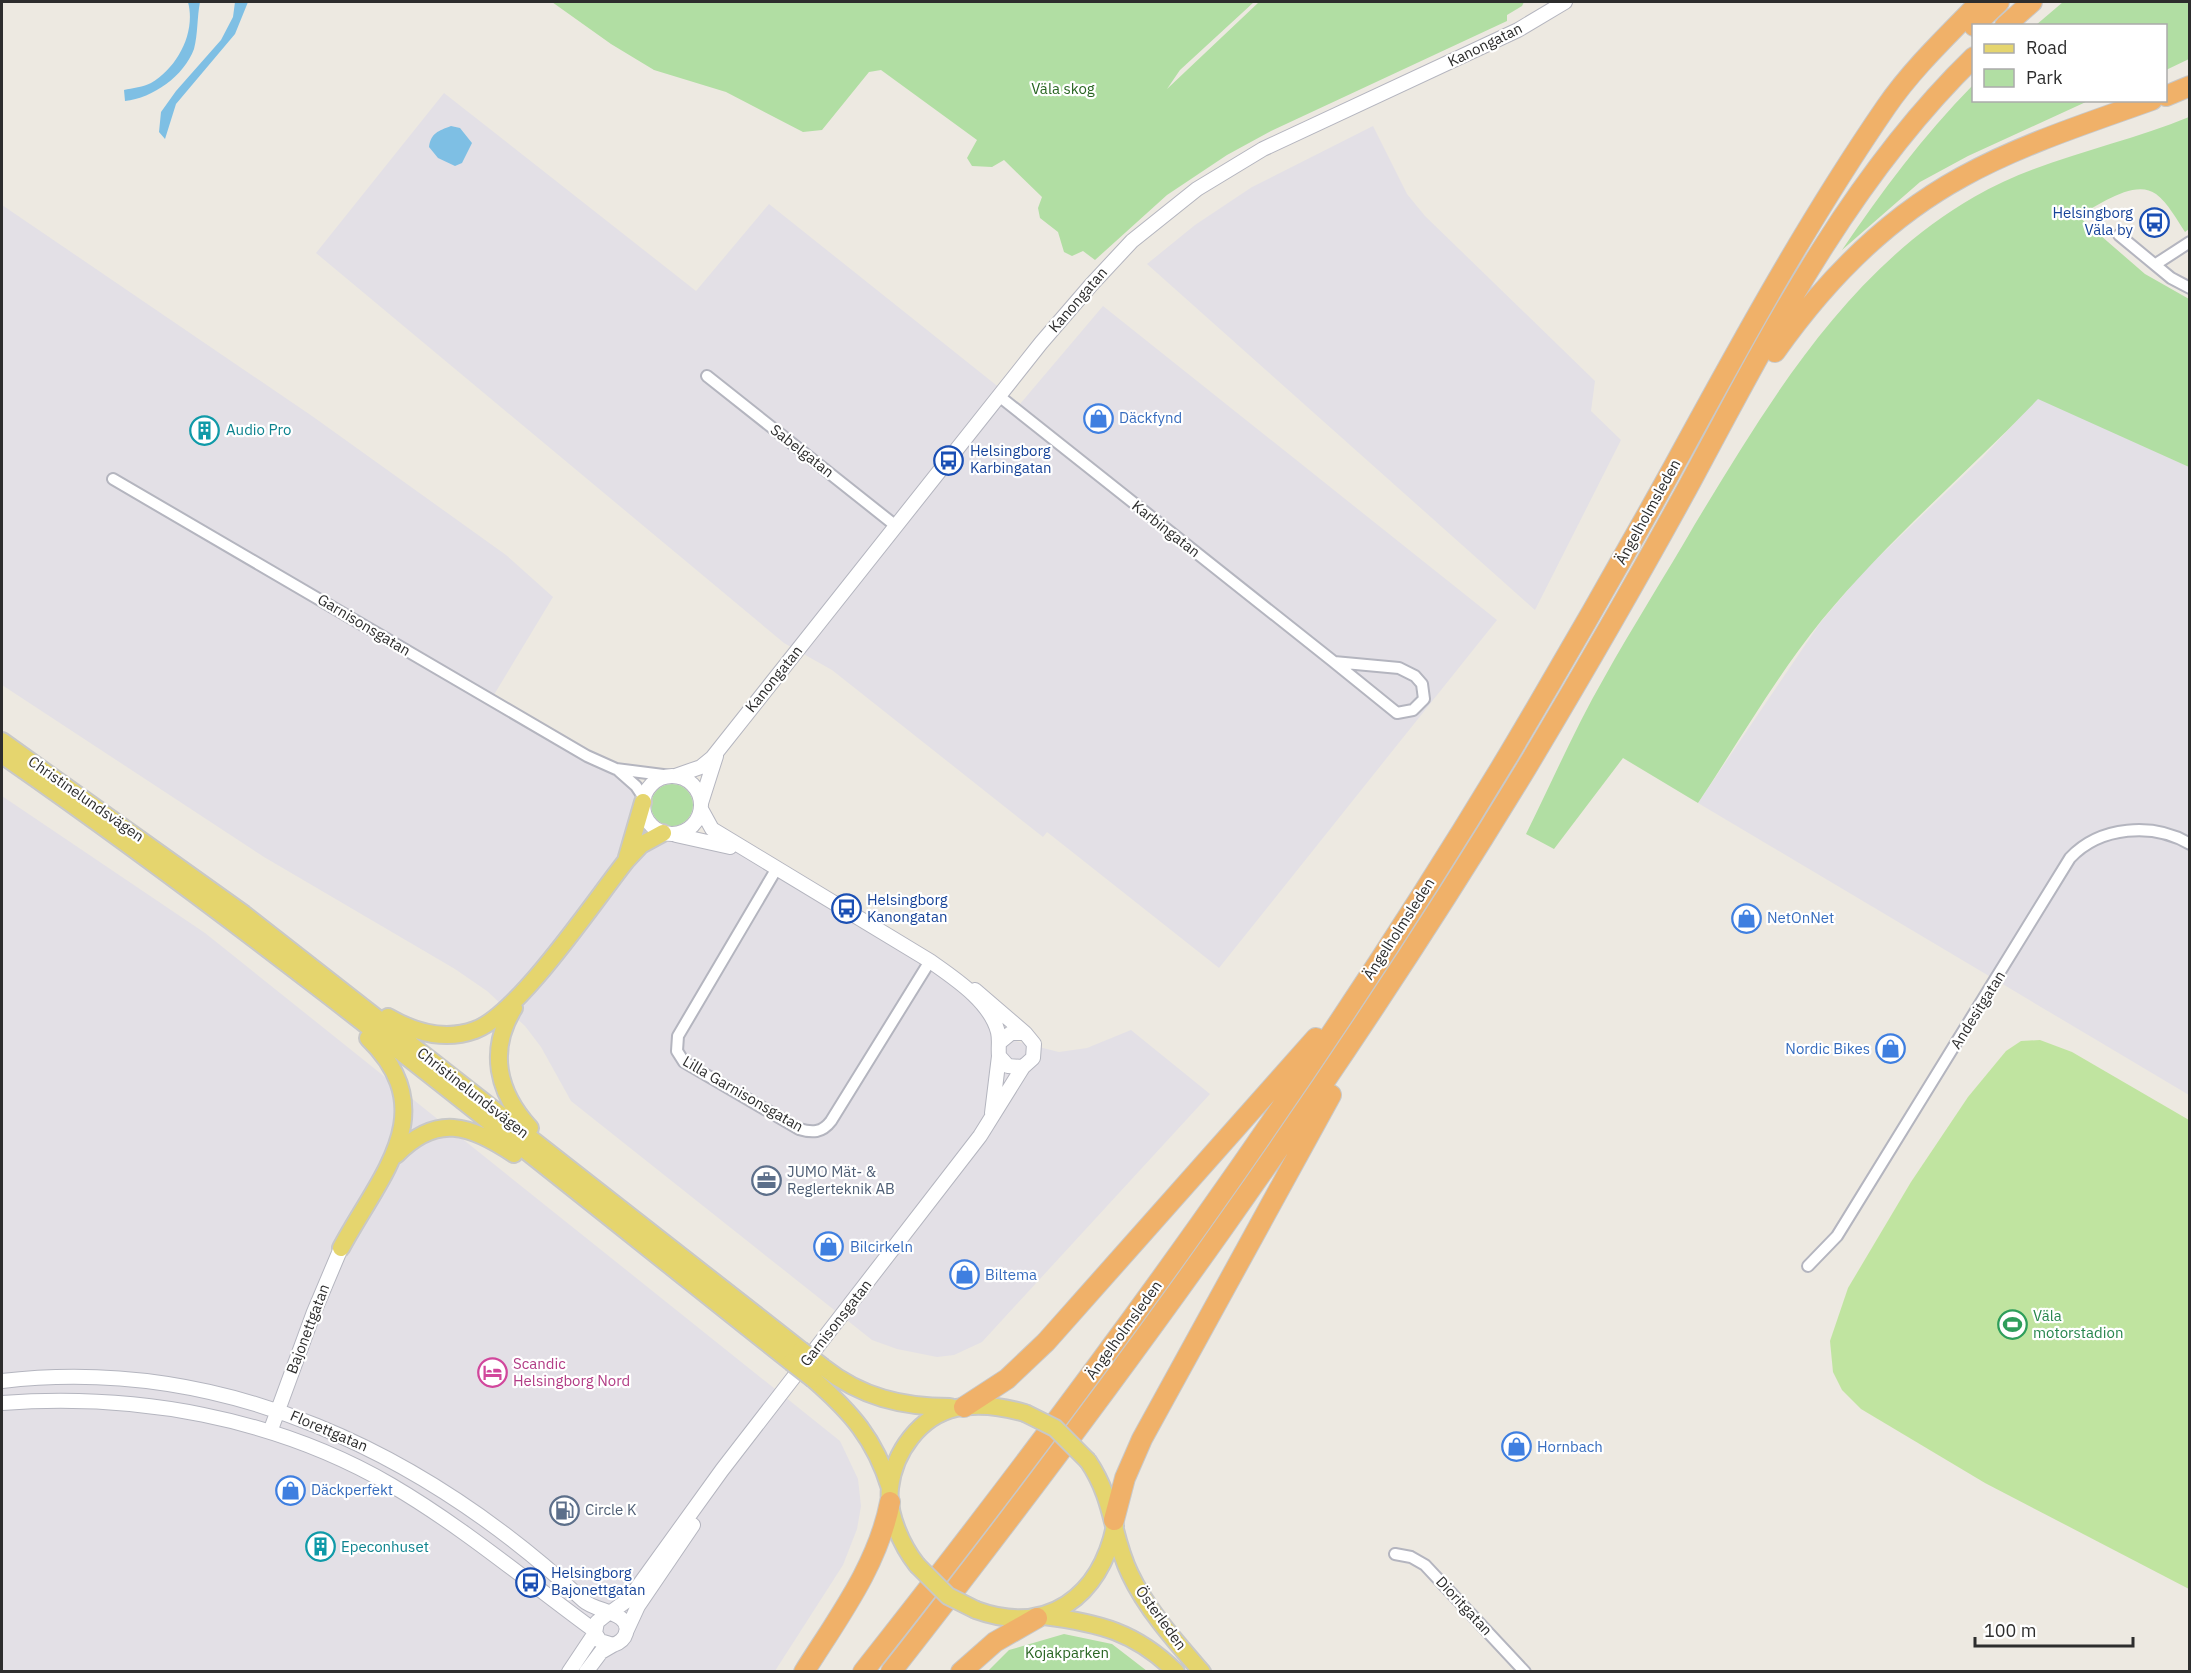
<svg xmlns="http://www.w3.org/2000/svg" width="2191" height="1673" font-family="'IBM Plex Sans',sans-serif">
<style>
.industrial{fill:#e3e0e6}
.green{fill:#b1dea3}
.pitch{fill:#c0e4a0}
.water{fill:#7ebfe4}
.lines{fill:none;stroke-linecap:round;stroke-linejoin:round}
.minor-casing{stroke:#b4b5bf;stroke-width:14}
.tertiary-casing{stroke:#b4b5bf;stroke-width:16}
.primary-casing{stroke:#c8c8c8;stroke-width:20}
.motorway-casing{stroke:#c8c8c8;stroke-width:22}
.minor{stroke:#fff;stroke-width:10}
.tertiary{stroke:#fff;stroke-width:14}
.primary{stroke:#e5d56e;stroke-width:16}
.motorway{stroke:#f0b169;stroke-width:20}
.primary-bridge-casing{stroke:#c8c8c8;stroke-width:20;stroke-linecap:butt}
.primary-bridge{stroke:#e5d56e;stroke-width:16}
.labels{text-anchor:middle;stroke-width:4.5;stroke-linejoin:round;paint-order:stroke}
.street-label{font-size:15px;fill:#2d2d2d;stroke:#fff}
.park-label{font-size:15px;fill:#296522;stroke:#fff}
.transit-label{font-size:15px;fill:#164399;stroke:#fff;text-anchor:start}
.shop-label{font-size:15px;fill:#366cbe;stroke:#fff;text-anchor:start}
.culture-label{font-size:15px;fill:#0d838f;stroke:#fff;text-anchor:start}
.service-label{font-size:15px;fill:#4e5e75;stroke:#fff;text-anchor:start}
.leisure-label{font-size:15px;fill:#27864d;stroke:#fff;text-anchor:start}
.hotel-label{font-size:15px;fill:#b23c85;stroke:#fff;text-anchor:start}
</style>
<rect width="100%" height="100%" fill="#ede9e1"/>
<!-- industrial -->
<path class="industrial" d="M444 93 696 291 769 204 1020 404 1103 306 1497 620 1219 968 1047 832 1043 837 832 670 784 643 316 253Z
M1373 126 1407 194 1425 216 1595 381 1591 411 1621 440 1535 610 1147 264 1195 225 1252 187Z
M2 205 312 416 506 555 553 597 489 703 615 771 638 795 626 851 669 837 720 847 751 856 931 966 974 997 1011 1040 1059 1052 1087 1048 1131 1030 1210 1094 982 1342 954 1355 937 1357 897 1349 872 1340 571 1101 541 1047 525 1026 487 991 455 969 264 857 2 685Z
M2038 398 2189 467V1095L1698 803 1820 623 1864 571 1983 457Z
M2 796 205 933 840 1441 858 1479 861 1506 857 1529 843 1565 775 1671H2Z"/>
<!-- green -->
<path class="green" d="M552 2H1254L1180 70 1167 89 1259 2H1524L1522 6 1507 15V21L1271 131 1227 155 1167 195 1095 260 1083 251 1072 256 1064 252 1058 232 1040 218 1038 208 1042 197 1004 160 992 167 972 166 967 158 977 140 881 70 869 72 822 130 803 132 726 92 654 70 611 44Z
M2063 2H2189V59L2166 70V26L2036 25Z
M1973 85 1974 100 2088 101 1968 156 1920 182 1842 250C1882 191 1923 136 1973 85Z
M2189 117V229L2185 232C2177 220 2168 203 2156 194 2135 178 2097 206 2078 216L2145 274 2189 299V467L2038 399C1966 474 1887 541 1821 621 1776 677 1738 743 1698 803L1623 758 1554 849 1526 834C1552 782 1575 728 1604 678 1633 626 1665 576 1695 524 1769 402 1846 271 1974 197 2041 158 2119 146 2189 117Z
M651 805a21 21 0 1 1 42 0a21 21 0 1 1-42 0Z
M1064 1634 1112 1644 1147 1671H988L1009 1650Z"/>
<!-- pitch -->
<path class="pitch" d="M2040 1040 2072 1052 2189 1120V1589L1985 1483 1861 1409 1842 1390 1833 1372 1830 1341 1848 1288 1911 1182 1968 1097 2006 1051 2021 1041Z"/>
<!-- water -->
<path class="water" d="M188 2H200C197 17 198 34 194 49 184 76 153 98 125 101L124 90C132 88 144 87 151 83 178 67 196 32 188 2Z
M235 2H248L235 34 176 104 165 139 159 132 161 112 176 91 221 40 233 17Z
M451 126 460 128 472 143 462 163 455 166 438 158 429 147C431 133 438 131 451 126Z"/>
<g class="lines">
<defs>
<path id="minor" d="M2119 235 2171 278 2190 288
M2156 264 2190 242
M707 376 896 526
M999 396 1334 662 1399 668 1415 676 1422 684 1424 699 1413 710 1397 713 1334 662
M113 479 587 756 616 769 671 776
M619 771 636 786 644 798
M777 868 678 1036 677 1051 684 1062 799 1129C812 1133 822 1133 831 1121L930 961
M1808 1266 1837 1236 2070 858C2100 826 2153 822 2190 844
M1395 1554 1411 1557 1425 1565 1525 1672"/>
<path id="tertiary" d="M643 805a29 29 0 1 1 58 0a29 29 0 1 1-58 0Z
M675 776 701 767 712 758 1041 343 1091 285 1132 241 1197 189 1263 149 1518 30 1565 2
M701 803 716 756
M701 809 712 829 930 961C954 978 990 1001 998 1032 1000 1041 998 1047 999 1056L1008 1066 1023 1067 1033 1058 1034 1044 1025 1033H1011L1000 1042
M676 835 730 847
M975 990 1025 1033
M992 1113 999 1056
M2 1381C224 1355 425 1453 584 1601 596 1612 632 1612 626 1633 624 1640 619 1643 613 1645L600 1641 595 1633 597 1622 607 1614
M2 1403C136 1393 274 1417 391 1485 463 1527 528 1582 595 1631
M270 1432 314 1312 341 1248
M610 1613 629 1599 722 1470 980 1136 1023 1067
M626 1632 638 1606 693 1525
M569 1672 595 1633
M586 1672 601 1652 613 1645"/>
<path id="primary" d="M2 741 244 914 801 1350
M2 755C274 944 531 1156 791 1362
M627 857 643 802
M514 1008C488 1050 497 1092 530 1128
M388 1017C414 1032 445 1041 475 1030 518 1015 595 900 626 861L641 845 663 833
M396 1155C437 1113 469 1125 514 1154
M341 1248C380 1175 444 1112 368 1038
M823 1367C861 1397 902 1407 950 1407
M813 1379C851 1412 875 1439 890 1488
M1088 1461C1115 1501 1111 1535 1130 1574 1147 1610 1176 1642 1202 1672
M917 1565C902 1546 887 1514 890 1488 894 1452 920 1416 956 1408 979 1403 1004 1407 1025 1413
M976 1610C1047 1636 1100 1597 1115 1526
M1044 1616C1099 1623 1136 1632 1176 1672"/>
<path id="motorway" d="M1974 26 1999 2
M2005 26 2032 2
M2166 96 2190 86
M1775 352C1825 281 1885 219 1962 177 2022 144 2088 123 2152 100
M964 1407 1007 1379 1046 1342 1316 1038
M1114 1520 1125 1478 1142 1439 1331 1095
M804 1672C838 1618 878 1565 890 1502
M863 1672C1095 1378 1316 1075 1509 754 1566 658 1621 562 1675 464 1741 343 1807 222 1886 107 1912 69 1948 35 1980 2
M891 1672C1119 1381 1335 1083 1527 767 1582 675 1636 582 1688 487 1769 336 1850 177 1974 57
M961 1672 995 1642 1037 1618"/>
</defs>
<!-- minor casing -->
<use href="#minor" class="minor-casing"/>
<!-- tertiary casing -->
<use href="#tertiary" class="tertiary-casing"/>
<!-- primary casing -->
<use href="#primary" class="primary-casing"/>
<!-- motorway casing -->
<use href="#motorway" class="motorway-casing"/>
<!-- minor -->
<use href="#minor" class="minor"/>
<!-- tertiary -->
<use href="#tertiary" class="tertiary"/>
<!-- primary -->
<use href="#primary" class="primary"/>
<!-- motorway -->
<use href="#motorway" class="motorway"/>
<defs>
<path id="primary-bridge" d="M801 1350 823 1367
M791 1362 813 1379
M1025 1413 1055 1428 1088 1461
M917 1565 948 1596 976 1610"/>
</defs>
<!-- primary-bridge casing -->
<use href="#primary-bridge" class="primary-bridge-casing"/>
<!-- primary-bridge -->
<use href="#primary-bridge" class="primary-bridge"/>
</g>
<!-- icons -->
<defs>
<symbol id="bus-ring" viewBox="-11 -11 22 22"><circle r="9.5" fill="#fff" stroke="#1a4fb4" stroke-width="1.5"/><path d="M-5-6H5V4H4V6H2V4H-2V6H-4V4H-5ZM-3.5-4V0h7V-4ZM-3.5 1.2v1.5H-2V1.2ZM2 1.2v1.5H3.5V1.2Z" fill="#1a4fb4"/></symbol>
<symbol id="shop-ring" viewBox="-11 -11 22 22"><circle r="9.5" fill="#fff" stroke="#3f7fe0" stroke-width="1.5"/><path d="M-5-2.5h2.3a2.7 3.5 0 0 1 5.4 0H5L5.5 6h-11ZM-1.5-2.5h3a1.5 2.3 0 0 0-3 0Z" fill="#3f7fe0"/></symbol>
<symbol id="building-ring" viewBox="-11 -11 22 22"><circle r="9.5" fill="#fff" stroke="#0f9aa8" stroke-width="1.5"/><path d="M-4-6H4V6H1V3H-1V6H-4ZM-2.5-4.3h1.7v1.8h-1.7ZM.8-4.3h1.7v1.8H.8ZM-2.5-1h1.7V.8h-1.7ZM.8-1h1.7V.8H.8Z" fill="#0f9aa8"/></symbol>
<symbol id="office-ring" viewBox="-11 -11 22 22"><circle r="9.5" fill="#fff" stroke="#5c6f8a" stroke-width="1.5"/><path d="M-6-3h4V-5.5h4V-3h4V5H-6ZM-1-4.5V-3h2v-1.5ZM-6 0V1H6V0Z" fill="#5c6f8a"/></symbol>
<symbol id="stadium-ring" viewBox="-11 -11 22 22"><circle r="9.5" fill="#fff" stroke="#2e9e5b" stroke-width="1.5"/><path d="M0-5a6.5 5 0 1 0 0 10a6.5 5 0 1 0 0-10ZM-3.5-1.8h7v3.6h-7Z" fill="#2e9e5b"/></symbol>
<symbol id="hotel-ring" viewBox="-11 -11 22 22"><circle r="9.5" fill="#fff" stroke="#d1479c" stroke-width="1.5"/><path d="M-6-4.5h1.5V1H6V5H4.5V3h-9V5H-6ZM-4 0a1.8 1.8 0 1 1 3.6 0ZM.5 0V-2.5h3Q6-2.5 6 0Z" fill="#d1479c"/></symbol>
<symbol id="fuel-ring" viewBox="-11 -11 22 22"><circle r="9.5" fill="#fff" stroke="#5c6f8a" stroke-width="1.5"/><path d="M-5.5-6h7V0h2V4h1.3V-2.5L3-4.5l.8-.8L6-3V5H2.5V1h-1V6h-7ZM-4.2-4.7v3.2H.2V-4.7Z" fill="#5c6f8a"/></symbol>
</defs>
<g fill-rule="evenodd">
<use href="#bus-ring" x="2138" y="206" width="33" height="33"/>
<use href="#shop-ring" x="1082" y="402" width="33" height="33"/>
<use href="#building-ring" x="188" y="414" width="33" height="33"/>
<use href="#bus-ring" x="932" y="444" width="33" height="33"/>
<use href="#bus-ring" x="830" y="892" width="33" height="33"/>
<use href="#shop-ring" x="1730" y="902" width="33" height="33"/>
<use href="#shop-ring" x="1874" y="1032" width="33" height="33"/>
<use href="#office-ring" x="750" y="1164" width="33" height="33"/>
<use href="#shop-ring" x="812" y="1230" width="33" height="33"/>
<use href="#shop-ring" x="948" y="1258" width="33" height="33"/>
<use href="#stadium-ring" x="1996" y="1308" width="33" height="33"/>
<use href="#hotel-ring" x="476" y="1356" width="33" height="33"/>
<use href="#shop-ring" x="1500" y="1430" width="33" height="33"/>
<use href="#shop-ring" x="274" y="1474" width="33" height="33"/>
<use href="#fuel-ring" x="548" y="1494" width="33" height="33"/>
<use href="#building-ring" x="304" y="1530" width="33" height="33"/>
<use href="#bus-ring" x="514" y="1566" width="33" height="33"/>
</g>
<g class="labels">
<!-- street labels -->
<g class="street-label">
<text transform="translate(1485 45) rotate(-26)" y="5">Kanongatan</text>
<text transform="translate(1078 300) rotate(-49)" y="5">Kanongatan</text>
<text transform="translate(802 451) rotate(38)" y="5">Sabelgatan</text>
<text transform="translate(1648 512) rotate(-61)" y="5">Ängelholmsleden</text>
<text transform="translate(1166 529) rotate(38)" y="5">Karbingatan</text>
<text transform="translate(364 625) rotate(31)" y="5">Garnisonsgatan</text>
<text transform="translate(774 679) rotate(-51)" y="5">Kanongatan</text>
<text transform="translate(86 799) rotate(35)" y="5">Christinelundsvägen</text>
<text transform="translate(1399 929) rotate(-57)" y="5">Ängelholmsleden</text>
<text transform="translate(1978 1010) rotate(-58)" y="5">Andesitgatan</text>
<text transform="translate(473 1093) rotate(38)" y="5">Christinelundsvägen</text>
<text transform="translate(743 1094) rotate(30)" y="5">Lilla Garnisonsgatan</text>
<text transform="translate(836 1323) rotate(-52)" y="5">Garnisonsgatan</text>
<text transform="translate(308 1329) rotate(-69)" y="5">Bajonettgatan</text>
<text transform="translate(1124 1330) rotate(-54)" y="5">Ängelholmsleden</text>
<text transform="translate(329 1431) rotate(23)" y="5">Florettgatan</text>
<text transform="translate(1464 1606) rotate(47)" y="5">Dioritgatan</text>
<text transform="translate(1161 1618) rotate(54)" y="5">Österleden</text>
</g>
<!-- park labels -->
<g class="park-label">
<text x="1063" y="94">Väla skog</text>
<text x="1067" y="1658">Kojakparken</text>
</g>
<!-- transit labels -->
<g class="transit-label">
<text x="2133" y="218" text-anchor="end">Helsingborg<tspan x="2133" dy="17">Väla by</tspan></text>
<text x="970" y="456">Helsingborg<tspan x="970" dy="17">Karbingatan</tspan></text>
<text x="867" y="905">Helsingborg<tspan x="867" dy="17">Kanongatan</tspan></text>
<text x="551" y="1578">Helsingborg<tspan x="551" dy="17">Bajonettgatan</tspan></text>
</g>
<!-- shop labels -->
<g class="shop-label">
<text x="1119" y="423">Däckfynd</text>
<text x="1767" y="923">NetOnNet</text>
<text x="1870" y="1054" text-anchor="end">Nordic Bikes</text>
<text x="850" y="1252">Bilcirkeln</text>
<text x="985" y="1280">Biltema</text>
<text x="1537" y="1452">Hornbach</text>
<text x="311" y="1495">Däckperfekt</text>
</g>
<!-- culture labels -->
<g class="culture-label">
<text x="226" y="435">Audio Pro</text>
<text x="341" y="1552">Epeconhuset</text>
</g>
<!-- service labels -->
<g class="service-label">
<text x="787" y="1177">JUMO Mät- &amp;<tspan x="787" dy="17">Reglerteknik AB</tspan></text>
<text x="585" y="1515">Circle K</text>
</g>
<!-- leisure labels -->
<g class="leisure-label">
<text x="2033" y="1321">Väla<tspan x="2033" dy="17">motorstadion</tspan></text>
</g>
<!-- hotel labels -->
<g class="hotel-label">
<text x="513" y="1369">Scandic<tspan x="513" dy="17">Helsingborg Nord</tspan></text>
</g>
</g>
<!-- border -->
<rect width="2191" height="1673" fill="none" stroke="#2d2d2d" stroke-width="6"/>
<!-- legend -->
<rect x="1972" y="24" width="195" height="78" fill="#ffffff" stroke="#ababab" stroke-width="1.5"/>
<rect x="1984" y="44" width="30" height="9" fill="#e5d56e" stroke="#ababab" stroke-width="1.5"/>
<text x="2026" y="54" font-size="18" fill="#2d2d2d">Road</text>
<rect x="1984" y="69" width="30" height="18" fill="#b1dea3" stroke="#ababab" stroke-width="1.5"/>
<text x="2026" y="84" font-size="18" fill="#2d2d2d">Park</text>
<!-- scale -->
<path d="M1975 1637v9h158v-9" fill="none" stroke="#2d2d2d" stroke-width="3"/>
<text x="1984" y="1637" font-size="18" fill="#2d2d2d" stroke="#ffffff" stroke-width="4.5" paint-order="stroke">100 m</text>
</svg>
